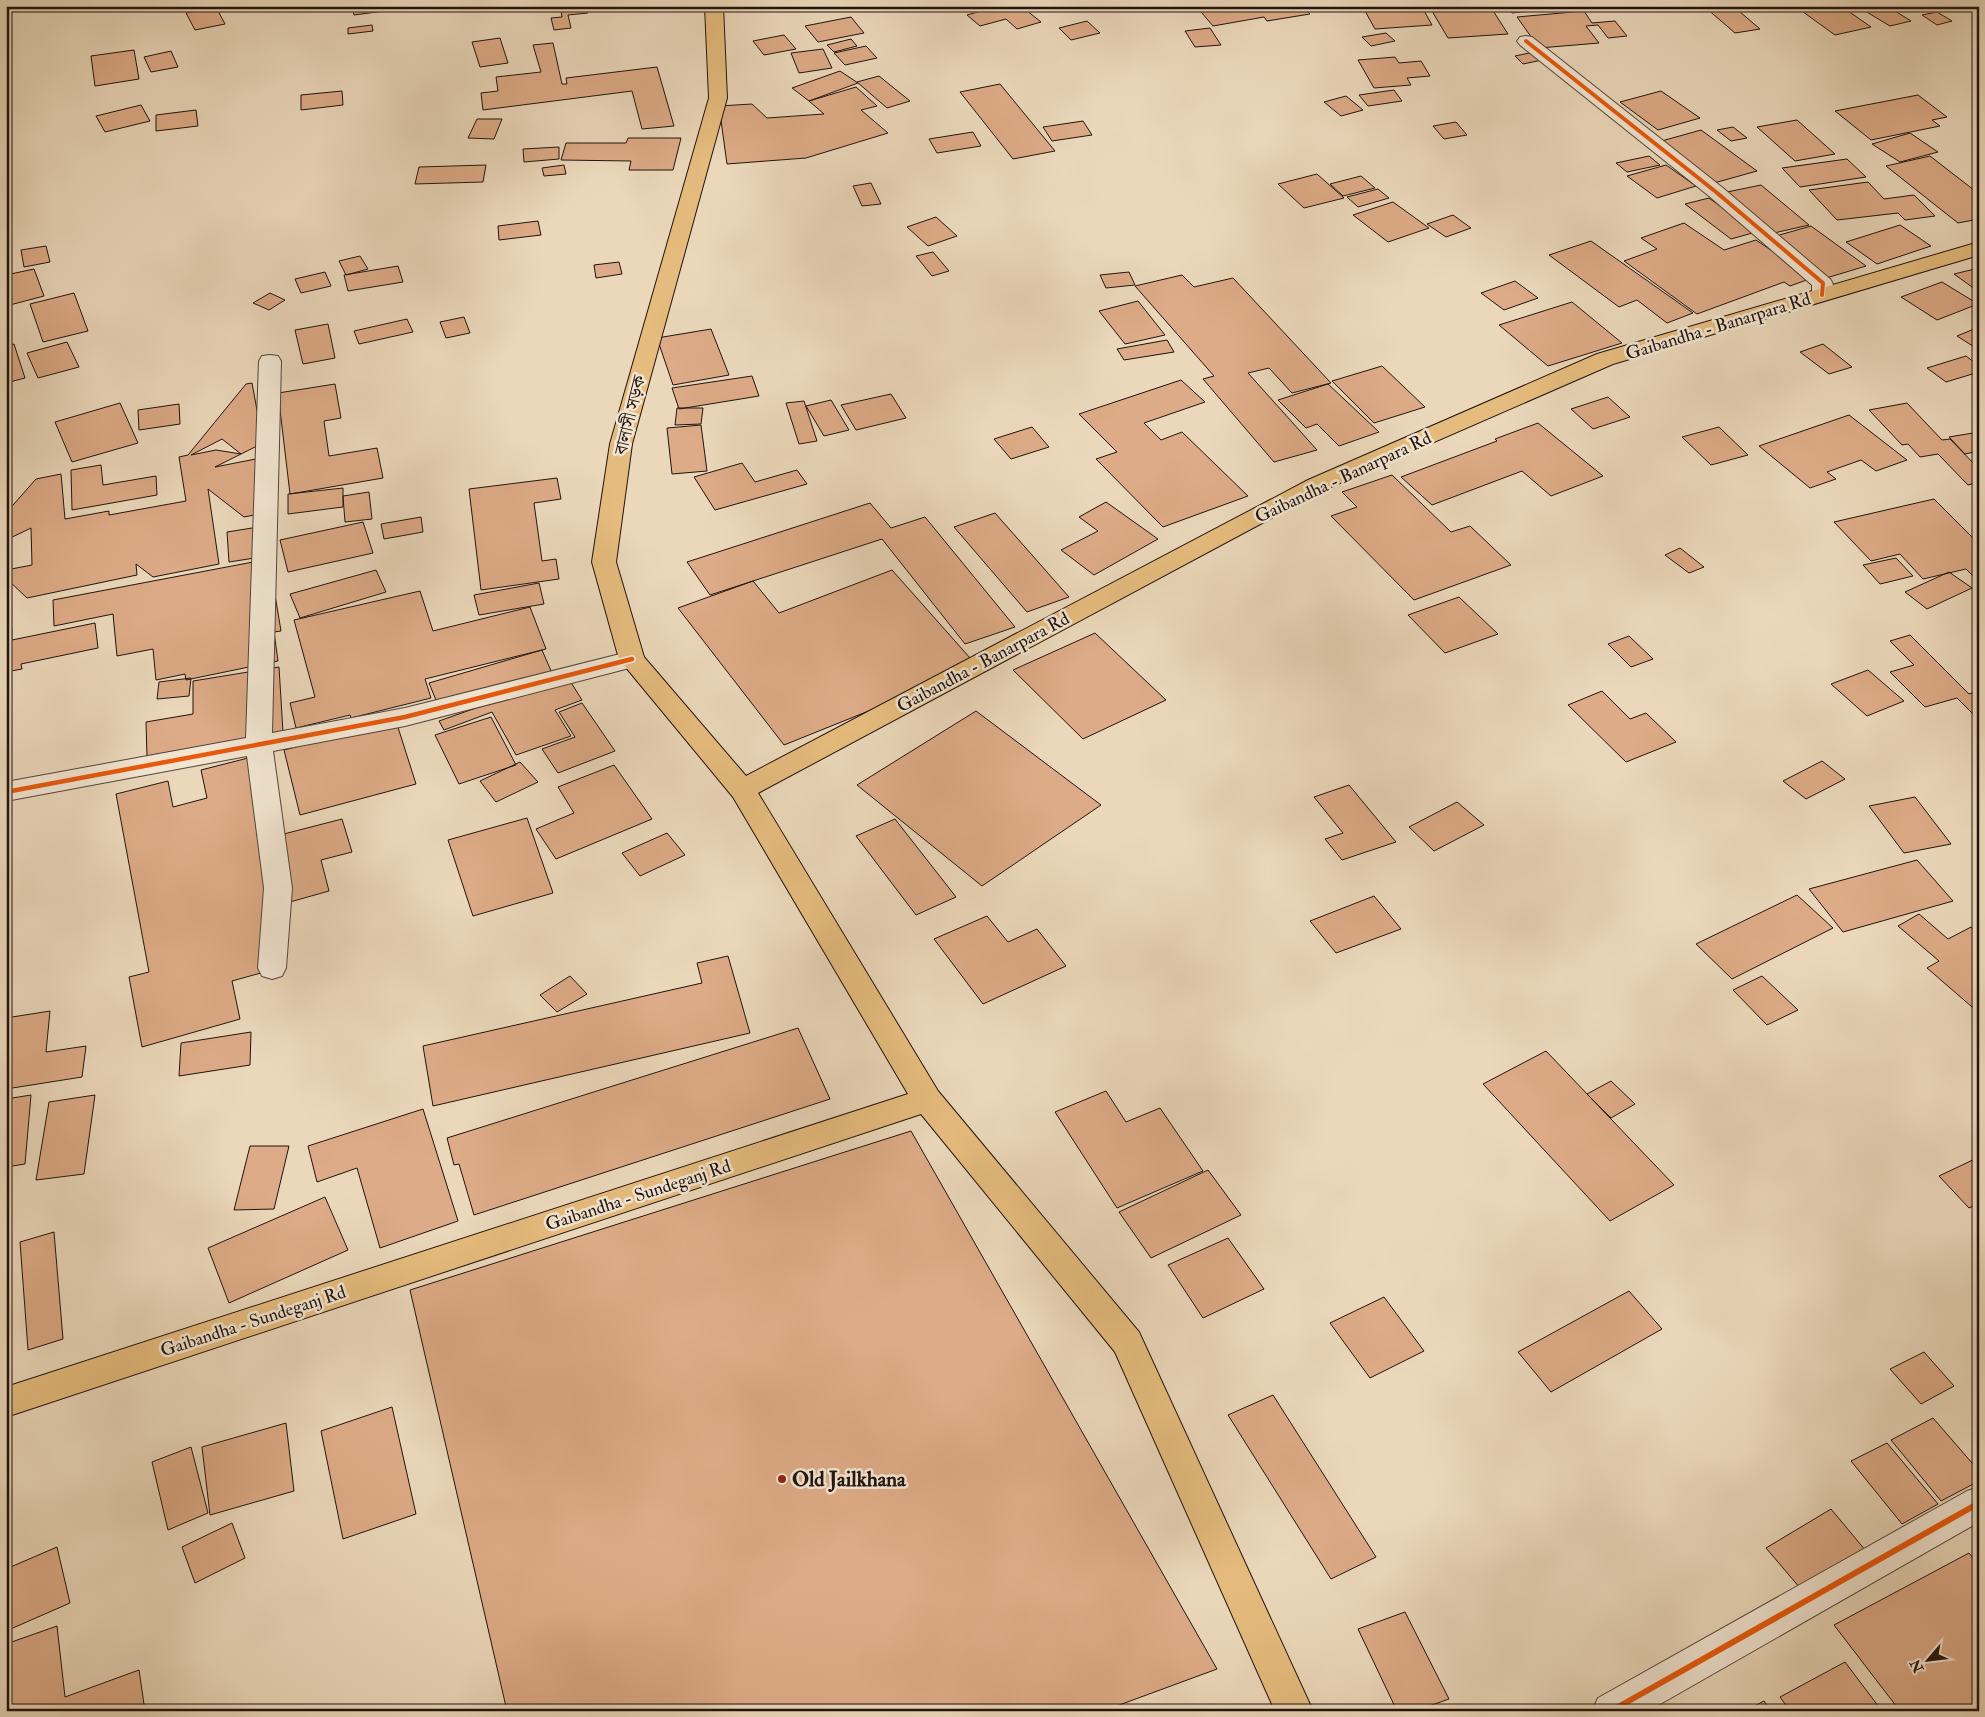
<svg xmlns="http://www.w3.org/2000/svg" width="1985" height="1717" font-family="'IM FELL Double Pica','Noto Serif Bengali',serif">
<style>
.building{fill:#ddab87;stroke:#20130d}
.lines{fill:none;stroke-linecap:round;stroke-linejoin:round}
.minor-casing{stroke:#534438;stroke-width:2}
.major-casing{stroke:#20130d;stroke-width:2}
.minor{fill:#f2e6d3;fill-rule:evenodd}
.major{fill:#e6bc7e;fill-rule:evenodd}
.cycleway-far2-casing{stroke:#f2e6d3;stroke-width:6}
.cycleway-far1-casing{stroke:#f2e6d3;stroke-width:8}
.cycleway-casing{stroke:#f2e6d3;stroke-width:9}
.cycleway-far2{stroke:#e8590c;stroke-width:4}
.cycleway-far1{stroke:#e8590c;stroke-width:4.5}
.cycleway{stroke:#e8590c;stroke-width:6}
.poi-dot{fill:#8f2418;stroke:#f2e6d3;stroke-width:2}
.labels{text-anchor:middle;stroke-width:5;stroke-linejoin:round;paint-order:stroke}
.street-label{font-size:18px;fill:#20130d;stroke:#f2e6d3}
.near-poi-label{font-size:21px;font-weight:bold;fill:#20130d;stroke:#f2e6d3;text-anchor:start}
</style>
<rect width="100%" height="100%" fill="#ebd8bb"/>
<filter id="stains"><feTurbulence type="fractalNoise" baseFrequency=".004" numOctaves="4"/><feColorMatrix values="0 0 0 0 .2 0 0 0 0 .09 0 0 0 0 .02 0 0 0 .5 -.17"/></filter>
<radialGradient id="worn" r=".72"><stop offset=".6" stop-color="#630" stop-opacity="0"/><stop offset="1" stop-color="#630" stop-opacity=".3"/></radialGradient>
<!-- building -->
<path class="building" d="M352 6H391L392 10 354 15Z
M402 6H432L405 11Z
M560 6H586L588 13 568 15 571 28 554 30 551 18 562 17Z
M999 6H1021L1041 22 1017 29 1006 19 980 26 967 15Z
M1196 6H1302L1310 14 1267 21 1264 17 1213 26Z
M1429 6H1490L1508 34 1448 38Z
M1507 6H1576L1512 13Z
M1719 6H1733L1760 29 1735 33 1706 8Z
M1813 6H1841L1871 27 1835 35 1799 9Z
M1882 6H1887L1911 21 1890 26 1865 11Z
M216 7 225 24 195 30 186 13Z
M1422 7 1432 25 1375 29 1365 11Z
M1584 11 1592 23 1615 21 1627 36 1608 38 1598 25 1586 26 1599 43 1539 48 1517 17Z
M1937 12 1952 21 1937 25 1922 15Z
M851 17 864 33 818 42 805 26Z
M1087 21 1100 33 1071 40 1059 28Z
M372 25 373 31 348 34V28Z
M1210 28 1221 45 1195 47 1185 31Z
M1386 33 1395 41 1371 46 1362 37Z
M784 35 796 49 764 55 753 41Z
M500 38 508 63 480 67 472 42Z
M851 39 857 46 834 52 827 45Z
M553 43 562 84H567L566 78 657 67 674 126 642 129 632 91 483 110 481 93 498 91 496 77 541 72 533 45Z
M866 46 877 58 845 65 834 53Z
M823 49 832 68 799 73 791 53Z
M134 50 139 79 95 86 91 56Z
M171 51 178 67 151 72 144 57Z
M1534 52 1542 60 1523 64 1515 56Z
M1395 57 1399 63 1421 61 1430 76 1407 78 1411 85 1374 88 1358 60Z
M840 71 858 83 809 101 792 88Z
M879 76 910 101 887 108 857 82Z
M1000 84 1055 151 1013 159 960 92Z
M856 87 877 106 861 110 888 133 806 158 727 164 719 106 752 104 767 118 824 114 809 101Z
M1394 90 1402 101 1368 106 1359 95Z
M342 91 343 105 301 110V95Z
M1661 91 1700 118 1658 130 1620 102Z
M1918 95 1947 117 1932 120 1940 126 1871 140 1835 111Z
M1346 96 1363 110 1341 116 1324 102Z
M141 105 150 121 105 132 96 116Z
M196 110 198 126 156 131V115Z
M477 119H502L494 139 468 138Z
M1797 120 1835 154 1795 161 1757 127Z
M1083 121 1092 135 1052 141 1043 127Z
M1456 122 1467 135 1444 139 1433 126Z
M1733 127 1747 138 1731 141 1717 130Z
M1701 130 1757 171 1714 183 1658 142Z
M973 132 981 146 937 153 929 139Z
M1910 133 1938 152 1900 162 1872 144Z
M628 138H681L673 170H629L631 161 561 160 566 143H626Z
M559 147V159L524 162 523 149Z
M1649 156 1660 165 1627 172 1616 163Z
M1930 156 1979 194V219L1958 223 1886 166Z
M1847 159 1866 177 1800 187 1782 168Z
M486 165 483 182 415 184 419 167Z
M564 165 566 174 544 176 542 168Z
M1666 165 1696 186 1657 198 1627 176Z
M1317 174 1344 198 1304 208 1278 184Z
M1361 176 1375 188 1343 196 1330 184Z
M1868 182 1884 199 1914 195 1935 216 1905 220 1898 213 1837 220 1809 190Z
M871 183 881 204 862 206 853 186Z
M1761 185 1809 225 1774 233 1727 192Z
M1378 189 1389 198 1358 207 1347 197Z
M1709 198 1756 232 1731 239 1685 204Z
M1393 202 1429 228 1388 242 1353 215Z
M1453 215 1471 228 1446 237 1427 224Z
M936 217 957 236 928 246 907 227Z
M538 221 541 235 499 240 498 226Z
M1684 223 1724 250 1756 240 1812 278 1790 286 1784 282 1697 314 1624 261 1657 249 1641 238Z
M1900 225 1931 246 1877 264 1846 242Z
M1811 226 1866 266 1823 279 1769 238Z
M1591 241 1693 313 1667 323 1637 300 1619 307 1549 255Z
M46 246 50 262 24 267 21 250Z
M933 252 949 271 932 276 916 256Z
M360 256 368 269 346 275 339 261Z
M619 262 622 274 596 278 594 265Z
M398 266 403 282 348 291 344 275Z
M1979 268V292L1954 274Z
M34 269 44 296 6 306V275Z
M325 272 331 286 301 293 295 279Z
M1129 272 1135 285 1106 288 1100 275Z
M1182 275 1194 287 1233 278 1331 383 1292 393 1269 368 1248 373 1317 450 1274 462 1203 379 1214 376 1135 286Z
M1515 281 1538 298 1504 310 1481 293Z
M1942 282 1978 304 1937 320 1901 297Z
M74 293 88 331 43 342 30 304Z
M270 293 285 300 269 310 253 303Z
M1138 301 1165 335 1125 344 1099 311Z
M1572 302 1622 343 1548 366 1499 325Z
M464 317 470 333 446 338 440 322Z
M407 319 413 332 359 344 354 331Z
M328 324 335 358 303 364 295 330Z
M1979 327V350L1957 336Z
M711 329 729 375 673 385 657 338Z
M1167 340 1174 352 1124 360 1117 349Z
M67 342 79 367 38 378 27 353Z
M14 344 25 378 6 383V346Z
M1823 344 1852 367 1829 374 1800 352Z
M1966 356 1979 366V372L1946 382 1927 368Z
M1382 366 1425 407 1374 423 1332 381Z
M752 376 759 396 679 409 672 388Z
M1181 380 1205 402 1144 423 1161 440 1182 432 1248 496 1163 527 1096 459 1117 452 1079 414Z
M252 383 263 443 241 454 222 439 191 455 216 450 241 454 215 467 266 457 276 511 244 517 208 489 219 564 153 577 136 564 137 575 27 598 6 578V570L32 565 31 528 6 540V513L36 479 61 474 65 519 109 511V515L186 501 179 457 188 455 246 384Z
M335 384 341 418 324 421 329 456 377 448 383 478 290 494 278 393Z
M1328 384 1379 432 1339 446 1317 424 1306 428 1278 400Z
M891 394 906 418 856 430 841 405Z
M1608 397 1630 417 1593 429 1571 409Z
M831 400 849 430 824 436 806 406Z
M804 401 817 441 799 444 786 403Z
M120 403 138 443 72 462 55 422Z
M1907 403 1942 440 1950 439 1979 469V482L1968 485 1938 454 1920 457 1908 444 1902 445 1869 410Z
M179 404 180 424 139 430 138 410Z
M677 408H703L701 424 675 425Z
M1849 415 1907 460 1876 471 1861 460 1827 472 1836 479 1810 488 1759 446Z
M1538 423 1603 476 1551 496 1522 471 1432 505 1401 477 1497 441 1495 439Z
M701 425 707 471 672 474 667 428Z
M1032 427 1049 447 1011 459 994 439Z
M1719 427 1748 455 1711 465 1682 437Z
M1979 432V451L1965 454 1949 437Z
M742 463 755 482 797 470 807 484 715 510 694 477Z
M101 465 103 485 156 476 157 495 72 510 71 470Z
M1392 475 1451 532 1470 526 1511 565 1414 600 1331 516 1357 507 1342 492Z
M557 478 561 499 534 503 542 561 556 559 559 579 481 590 469 489Z
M343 488V507L288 514V494Z
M369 492 372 519 345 522 343 496Z
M1934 499 1979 544V582L1966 569 1923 579 1900 554 1871 561 1834 522Z
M1106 502 1158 539 1094 575 1061 550 1098 531 1079 517Z
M870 503 891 528 925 517 1015 627 965 644 882 539 710 595 687 562Z
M995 513 1069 597 1027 612 954 527Z
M421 517 423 532 384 539 381 524Z
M363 522 373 553 288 572 280 540Z
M271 525 274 555 229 562 227 532Z
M1680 548 1704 567 1689 573 1665 555Z
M1896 558 1913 576 1880 584 1863 565Z
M269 559 281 631 274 632 278 661 186 680 185 674 156 680 153 649 117 656 113 614 54 626 53 600Z
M376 570 386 592 300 618 290 594Z
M892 570 978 667 784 745 678 608 753 581 779 613Z
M1949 572 1972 588 1927 609 1905 592Z
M539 583 544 604 479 615 474 595Z
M420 591 433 631 530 607 546 649 425 679 431 698 351 718 350 715 296 728 290 703 315 697 294 620Z
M1459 597 1498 634 1445 653 1408 615Z
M95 623 98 648 21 664 22 669 6 672V629L12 628V640Z
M1095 633 1166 700 1083 739 1013 670Z
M1910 635 1969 694 1979 691V720L1957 698 1925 707 1890 672 1914 665 1890 641Z
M1629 636 1653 659 1631 667 1608 644Z
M542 650 552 673 438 705 429 683Z
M279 667 283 732 147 756 146 722 193 714V681Z
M1868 670 1904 701 1867 716 1831 684Z
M567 676 582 700 555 710 571 736 516 755 492 712 444 730 439 721Z
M191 678 189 696 157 699 159 682Z
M1602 691 1630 719 1646 713 1676 742 1626 762 1568 705Z
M582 703 615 751 558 773 542 749 575 737 559 712Z
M976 711 1101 805 982 886 857 785Z
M491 717 516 765 459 784 435 735Z
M396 721 416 784 300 815 284 750Z
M256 756 276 836 342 819 352 852 321 860 329 891 272 907 286 966 232 981 240 1019 142 1047 129 977 149 972 116 794 168 781 173 807 207 798 201 770Z
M1822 761 1845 779 1806 799 1783 781Z
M520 762 538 782 496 802 480 781Z
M614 765 652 819 556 859 536 829 574 813 558 787Z
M1349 785 1396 842 1342 860 1325 839 1343 833 1314 797Z
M1915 797 1951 844 1904 853 1869 806Z
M1457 802 1484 825 1434 851 1409 827Z
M527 818 553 893 473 916 448 840Z
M895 819 956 897 916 915 856 836Z
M667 833 685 855 640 876 622 853Z
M1917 860 1953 901 1843 932 1809 889Z
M1797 895 1833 928 1732 979 1696 944Z
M1374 896 1401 929 1336 953 1310 921Z
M1919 914 1948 939 1971 927 1979 934V1013L1927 968 1939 961 1898 926Z
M987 916 1008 942 1037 929 1066 966 983 1004 934 939Z
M728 956 750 1033 433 1106 423 1046 702 983 697 963Z
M570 976 587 994 557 1012 540 995Z
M1762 976 1798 1010 1767 1025 1733 990Z
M50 1011 46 1052 86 1046 82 1077 6 1089V1018Z
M798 1028 830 1099 474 1215 459 1164 454 1165 447 1138Z
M251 1032 250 1065 179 1076 181 1043Z
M1546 1051 1674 1185 1610 1221 1483 1084Z
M1611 1081 1635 1104 1611 1118 1587 1094Z
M1106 1091 1126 1122 1160 1108 1203 1171 1117 1208 1055 1112Z
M31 1095 25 1164 6 1167V1099Z
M95 1095 84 1174 36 1180 49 1102Z
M423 1109 458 1221 380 1248 357 1168 317 1182 308 1146Z
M911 1131 1217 1669 1103 1711H507L410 1290Z
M250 1146H289L274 1209 234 1210Z
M1979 1157V1203L1969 1208 1939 1176Z
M1208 1170 1241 1215 1151 1258 1119 1212Z
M325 1197 348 1250 229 1303 208 1248Z
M54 1232 63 1339 28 1350 20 1242Z
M1228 1238 1264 1289 1203 1318 1168 1265Z
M1629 1291 1662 1329 1551 1392 1518 1352Z
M1384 1297 1424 1351 1370 1378 1330 1323Z
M1924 1352 1954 1386 1921 1404 1890 1369Z
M1273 1395 1376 1557 1331 1579 1228 1415Z
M392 1407 416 1514 343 1539 321 1431Z
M1933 1418 1979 1471V1481L1941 1501 1891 1440Z
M286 1423 294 1491 210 1515 202 1447Z
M1887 1443 1938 1504 1902 1524 1851 1461Z
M191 1447 208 1513 168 1530 152 1462Z
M1831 1509 1871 1557 1806 1595 1766 1548Z
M232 1523 245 1558 195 1583 182 1547Z
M57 1547 70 1603 6 1631V1569Z
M1969 1553 1979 1565V1711H1900L1834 1625Z
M1405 1612 1449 1699 1415 1711H1397L1358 1629Z
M57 1626 65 1697 139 1670 145 1711H6V1644Z
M1845 1662 1882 1711H1790L1780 1697Z
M1764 1701 1771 1711H1745Z"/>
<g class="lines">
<defs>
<path id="minor" d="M1526 36 1532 37 1723 188 1830 279C1835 285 1834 293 1829 299L1822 301 1815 299 1812 295V285L1709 196 1520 45 1517 41 1520 37Z
M270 355 278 356 281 361 272 733 405 708 632 651 641 653 645 659 641 665 405 726 273 751 292 888 286 968 282 976 272 979 262 976 258 968 264 888 247 756 6 801V782L246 738 259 361 262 356Z
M1979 1487V1522L1648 1711H1592L1598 1698 1967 1491Z"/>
<path id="major" d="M705 6H723L727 98 632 444 616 562 644 657 746 776 1308 480 1597 354 1979 242V255L1613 364 1324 490 758 793 938 1091 1139 1332 1313 1711H1275L1115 1352 921 1114 6 1417V1387L908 1094 733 797 619 659 592 562 610 444 709 98Z"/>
</defs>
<!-- minor casing -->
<use href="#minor" class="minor-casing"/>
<!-- major casing -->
<use href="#major" class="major-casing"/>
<!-- minor -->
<use href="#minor" class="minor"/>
<!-- major -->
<use href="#major" class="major"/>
<defs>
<path id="cycleway-far2" d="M1526 41 1716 192 1823 283 1822 295"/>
<path id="cycleway-far1" d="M6 792 405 717 632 659"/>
<path id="cycleway" d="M1611 1711 1979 1503"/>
</defs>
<!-- cycleway-far2 casing -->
<use href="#cycleway-far2" class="cycleway-far2-casing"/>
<!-- cycleway-far1 casing -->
<use href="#cycleway-far1" class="cycleway-far1-casing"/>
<!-- cycleway casing -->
<use href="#cycleway" class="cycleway-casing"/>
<!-- cycleway-far2 -->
<use href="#cycleway-far2" class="cycleway-far2"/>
<!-- cycleway-far1 -->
<use href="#cycleway-far1" class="cycleway-far1"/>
<!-- cycleway -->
<use href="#cycleway" class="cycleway"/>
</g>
<!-- markers -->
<circle class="poi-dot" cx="782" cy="1479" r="5"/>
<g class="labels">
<!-- street labels -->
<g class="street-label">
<text transform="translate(1718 326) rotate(-17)" y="6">Gaibandha - Banarpara Rd</text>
<text transform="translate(630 415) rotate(-76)" y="6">বালাসী সড়ক</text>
<text transform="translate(1343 477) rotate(-25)" y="6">Gaibandha - Banarpara Rd</text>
<text transform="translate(983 662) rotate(-28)" y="6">Gaibandha - Banarpara Rd</text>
<text transform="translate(638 1195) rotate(-18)" y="6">Gaibandha - Sundeganj Rd</text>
<text transform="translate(253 1321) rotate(-18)" y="6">Gaibandha - Sundeganj Rd</text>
</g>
<!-- near-poi labels -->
<g class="near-poi-label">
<text x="792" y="1486">Old Jailkhana</text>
</g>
</g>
<!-- margin -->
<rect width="1985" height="1717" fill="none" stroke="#ebd8bb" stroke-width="25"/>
<rect x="8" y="8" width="1970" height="1702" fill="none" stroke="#20130d" stroke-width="2.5"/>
<rect x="12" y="12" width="1960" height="1692" fill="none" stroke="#20130d"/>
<!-- north arrow -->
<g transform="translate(1928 1660) rotate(242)" stroke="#f2e6d3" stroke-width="4" paint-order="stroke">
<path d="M0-4L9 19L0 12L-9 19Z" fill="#20130d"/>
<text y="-8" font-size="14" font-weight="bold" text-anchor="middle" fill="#20130d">N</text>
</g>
<rect width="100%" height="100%" filter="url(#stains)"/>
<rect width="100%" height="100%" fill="url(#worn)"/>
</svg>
